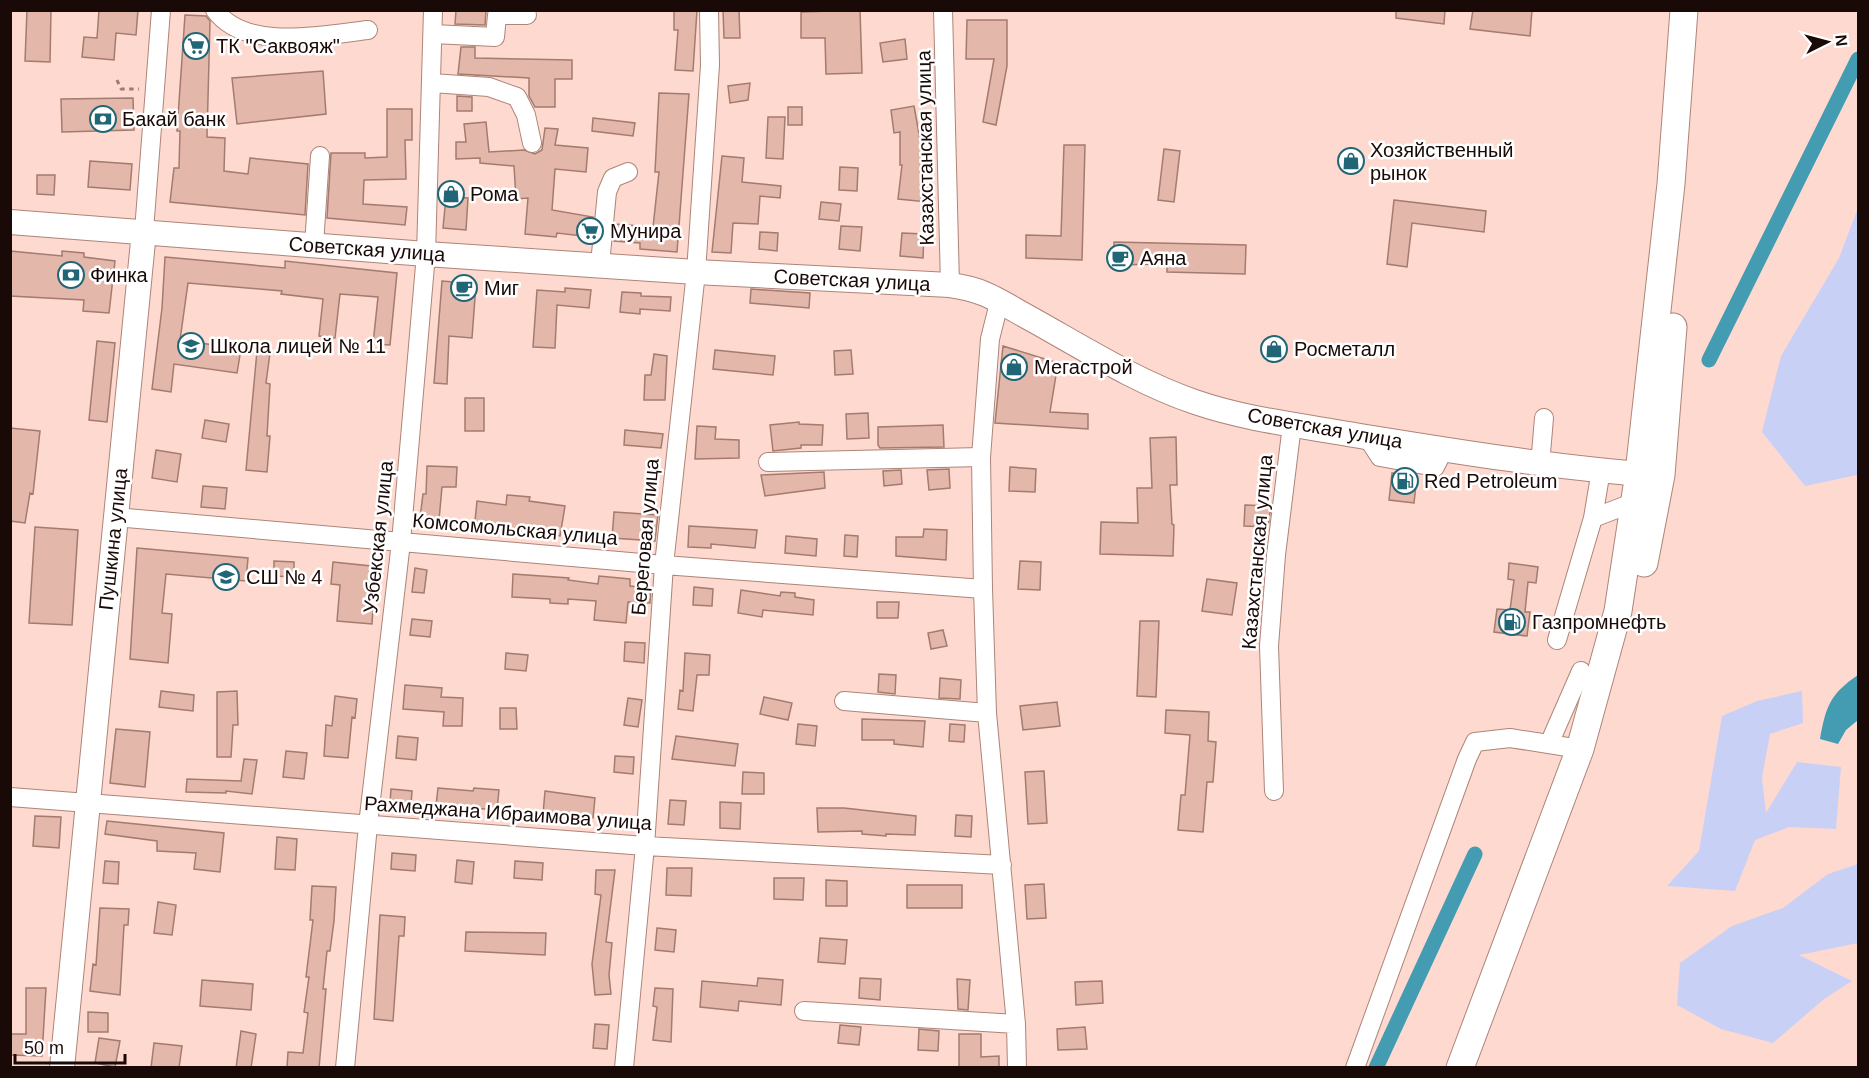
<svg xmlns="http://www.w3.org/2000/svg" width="1869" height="1078" font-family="Arial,sans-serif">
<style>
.green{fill:#c9d0f6}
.water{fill:#449cb2}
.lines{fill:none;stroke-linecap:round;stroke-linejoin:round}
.canal{stroke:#449cb2;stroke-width:15}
.building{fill:#e3b7aa;stroke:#a47b6f;stroke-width:1.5}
.minor-casing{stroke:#ae8478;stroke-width:20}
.major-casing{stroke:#ae8478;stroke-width:26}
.highway-casing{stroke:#ae8478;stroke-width:29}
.path{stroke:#987d76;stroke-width:3;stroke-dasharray:4.5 4.5;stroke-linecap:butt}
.minor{stroke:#fff;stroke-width:18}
.major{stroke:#fff;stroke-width:24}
.highway{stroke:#fff;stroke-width:27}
.labels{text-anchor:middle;stroke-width:5;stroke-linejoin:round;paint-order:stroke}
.poi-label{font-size:20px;fill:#190a07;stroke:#fff;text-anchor:start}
.street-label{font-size:20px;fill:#190a07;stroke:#fff}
</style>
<rect width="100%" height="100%" fill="#fed9cf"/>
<!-- green -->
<path class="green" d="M1858 208V472L1857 475 1805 486 1762 432 1781 356 1839 258Z
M1802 691 1803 723 1770 734 1762 778 1766 813 1797 762 1841 767 1836 829 1789 827 1755 840 1735 891 1667 886 1699 851 1722 716 1757 701Z
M1858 864V943L1799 955 1852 981 1824 999 1773 1043 1721 1029 1677 1005 1680 963 1732 926 1783 908 1828 874Z"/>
<!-- water -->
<path class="water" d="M1858 675V720L1846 730 1838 744 1820 739C1826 706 1830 694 1858 675Z"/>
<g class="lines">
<!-- canal -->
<path class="canal" d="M1709 360 1858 59
M1376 1068 1475 854"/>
</g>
<!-- building -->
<path class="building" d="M27 10H51L50 62 25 61Z
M99 10H138L136 35 116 33 114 60 82 57 84 37 97 38Z
M456 10H486L485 25 455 24Z
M674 10H697L693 71 675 70 678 30H674Z
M723 10H739L740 38H724Z
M860 10 862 73 826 74 825 38H801V12Z
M1396 10H1445L1444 24 1396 18Z
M1473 10H1532L1530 36 1470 29Z
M185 15 206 16 210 21 207 137 225 138 224 171 248 174 250 158 308 164 305 215 170 202 174 168H179L180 131H177Z
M967 20H1007V66L996 125 983 122 994 59H966Z
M905 39 907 59 883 62 880 43Z
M461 47H475V58L572 60V79H555V107H535L529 96V78L458 74Z
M323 71 326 114 237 124 232 78Z
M750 83 748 100 730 103 728 86Z
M659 93 689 94 677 252 640 249V243L614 241 615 224 653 227 659 172H655Z
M457 96 472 97V111H457Z
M133 98 134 130 62 132 61 99Z
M914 106 921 145 920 182 930 183 928 202 898 199 902 165H900V132L894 133 891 110Z
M788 107H802V125H788Z
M387 109H412V140H405L406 179 364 180 363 204 407 207 405 225 327 218 331 153H365V158L387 157Z
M768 117H785L783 159 766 158Z
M593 118 635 123 633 136 592 131Z
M486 122 489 152 524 150 535 154 542 150 545 128 558 129 555 145 588 148 586 172 555 169 552 210 593 217 591 237 557 233 556 237 525 234 528 198 516 199 514 166 480 163V158L456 159V142H466L464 124Z
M1064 145H1085L1082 260 1026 258V235L1061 236Z
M1164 149 1180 151 1174 202 1158 200Z
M722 156 744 158 742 182 781 186 780 198 760 196 758 224 733 223 731 253 712 252Z
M90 161 132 164 130 190 88 187Z
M840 167 858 168 857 191 839 190Z
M37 175H55L54 195 37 194Z
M446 197 468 198 466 230 443 228Z
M1394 200 1486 211 1484 232 1412 223 1407 267 1387 264Z
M821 202 841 204 839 221 819 219Z
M841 226 862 227 860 251 839 249Z
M760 232 778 233 777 251 759 249Z
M902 233 924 234 923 258 900 256Z
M1114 242 1246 245 1245 274 1167 272V264L1114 265Z
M10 251 62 256V251L84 253V257L115 261 109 313 83 311 84 300 10 296Z
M165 257 285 268V261L397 273 390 345 373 344 378 297 340 294 335 338 319 336 323 299 281 294 282 291 188 283 180 340 241 349 237 373 174 364 171 392 152 389 162 308Z
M442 281 476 284 472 338 449 336 447 384 434 383Z
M565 288 591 290 589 308 557 305 555 348 533 347 537 290 565 292Z
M751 289 810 293 809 308 750 303Z
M622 292 641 293V296L671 297 670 311 640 309V314L620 312Z
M97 341 115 343 107 422 89 420Z
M1003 346 1058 363 1050 412 1088 414V429L995 423Z
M715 350 775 356 773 375 713 369Z
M851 350 853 374 835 375 834 351Z
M257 351 270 353 266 383 270 384 267 436H270L267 472 246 470Z
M654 354 667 356 665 400H644L645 375H651Z
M465 398H484V431H465Z
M868 413 869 438 847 439 846 414Z
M205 420 229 424 226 442 202 438Z
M799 422V424L823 425 822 445H801V448L773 451 770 425Z
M943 425 944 447 880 448 878 445V427Z
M697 426 716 427 715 439 739 440V458L695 459Z
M10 428 40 431 33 494 30 493 25 523 10 521Z
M625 430 663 434 661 448 624 445Z
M1176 437 1177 485H1170L1172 524 1174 525 1173 556 1100 554 1101 522 1138 523 1137 488H1152L1150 438Z
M156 450 181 454 177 482 152 478Z
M427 466 457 467 456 487H442L439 520 420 518 423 494H426Z
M1010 467 1036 469 1035 492 1009 491Z
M949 469 950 488 929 490 927 470Z
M901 470 902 484 884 486 883 471Z
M824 472 825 488 765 496 761 475Z
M1392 473 1417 476 1414 503 1389 500Z
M203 486 227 488 225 509 201 507Z
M507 495 530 497 529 501 565 506 560 536 526 531V533L493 529 492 533 474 531 477 501 506 505Z
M1245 505 1271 506 1268 527 1244 526Z
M614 512 658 515 655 541 612 538Z
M689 526 757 530 755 548 711 544V548L688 547Z
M35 527 78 530 72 625 29 623Z
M924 529 947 530 946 560 896 556V537H923Z
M845 535 858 536 857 557 844 556Z
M786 536 817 539 816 556 785 553Z
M137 548 248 558 246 581 166 574 162 613 172 614 168 663 130 659Z
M274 561 294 562V577L274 576Z
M1020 561 1041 562 1040 590 1018 589Z
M333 562 371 566 367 607 373 608 372 624 337 621 340 585 331 584Z
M1509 563 1538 567 1536 583 1528 582 1525 612H1530L1527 636 1494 632 1497 609 1510 610 1514 580 1508 579Z
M415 568 427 570 424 593 412 592Z
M513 574 569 578 568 580 598 584 599 576 630 579V586L651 588 650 603 628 602 626 623 594 620 596 601 568 599V604L550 603V599L512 597Z
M1207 579 1237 583 1232 615 1202 611Z
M694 587 713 589 712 606 693 605Z
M741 590 780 596 781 592 795 593V597L814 600 813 615 763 610 762 617 738 613Z
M877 602H899L898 618H877Z
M412 619 432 621 430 637 410 635Z
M1140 621H1159L1156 697 1137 696Z
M943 630 947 646 931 649 928 633Z
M625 642 645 643 644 663 624 661Z
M506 653 528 655 526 671 505 669Z
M685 653 710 655 709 675H697L693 711 678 709 680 690 683 691Z
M879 674 896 675 895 694 878 692Z
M940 678 961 680 960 699 939 698Z
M405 685 442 688 441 697 463 698 462 726H443L444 712 403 709Z
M161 691 194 695 193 711 159 707Z
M237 691 238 725H233L231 757H217V692Z
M335 696 357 699 355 718 352 717 348 758 324 756 326 725 332 726Z
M764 697 792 703 788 720 760 714Z
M628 698 642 700 638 727 624 725Z
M1057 702 1060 726 1023 730 1020 706Z
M500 708H516L517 729H500Z
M1166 710 1209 712 1208 741 1216 742 1213 782H1207L1203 832 1178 830 1181 795H1185L1190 735 1165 733Z
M862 719 925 721 923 747 894 744V740H862Z
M798 724 817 726 815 746 796 744Z
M950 724 965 725 964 742 949 741Z
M116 729 150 732 145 787 110 783Z
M398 736 418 738 416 760 396 758Z
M676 736 738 744 735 766 672 759Z
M286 751 307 753 304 779 283 777Z
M615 756 634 757 633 774 614 772Z
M244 759 257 760 252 794 226 791V793L186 792 187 779 241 781Z
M1044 771 1047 823 1028 824 1025 772Z
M743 772 764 773V794H742Z
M438 788 473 791 474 788 499 790 497 810 436 805Z
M391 789 412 791 411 805 390 803Z
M545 791 595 798 593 818 543 814Z
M670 800 686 801 684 825 668 824Z
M720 802 741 803 740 829 720 828Z
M817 808H844L916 816 915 835 886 834V836L862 834V831L818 832Z
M956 815 972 816 971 837 955 836Z
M35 816 61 817 59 848 33 846Z
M107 821 224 833 220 872 194 869 196 853 157 851V841L105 834Z
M277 837 297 839 295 870 275 869Z
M392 853 416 855 415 871 391 869Z
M457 860 474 862 472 884 455 882Z
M105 861 119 862 118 884 103 883Z
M515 861 543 863 542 880 514 878Z
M667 868H692L691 896 666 895Z
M596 870H615L606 942 612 943 609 975 611 994 595 995 592 964 601 895 595 894Z
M774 878H804L803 900 774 899Z
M826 880 847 881V906H826Z
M1044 884 1046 918 1027 919 1025 885Z
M907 885H962V908H907Z
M312 886 336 887 334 921 330 951H327L323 989H326L319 1068H287L288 1052 303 1053 308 1013 304 1012 309 977H306L313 920H310Z
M158 902 176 905 172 935 154 933Z
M100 908 129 909 128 925H124L120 995 90 991 93 964 96 965Z
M380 915 405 917 404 936H399L393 1021 374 1019Z
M657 928 676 930 674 952 655 950Z
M466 932 546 933 545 955 465 951Z
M820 938 847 940 845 964 818 962Z
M758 978 783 980 781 1005 739 1001 738 1011 700 1007 702 981 757 986Z
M860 978 881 979 880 1000 859 998Z
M957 979 970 980 968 1010 958 1009Z
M202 980 253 984 251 1010 200 1006Z
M1102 981 1103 1003 1076 1005 1075 982Z
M26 988H46L42 1056 10 1055V1034H26Z
M655 988 673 989 671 1042 653 1040 657 1007 653 1006Z
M88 1012 108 1013V1032H88Z
M595 1024 609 1025 607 1049 593 1048Z
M840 1025 861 1027 859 1045 838 1043Z
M1085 1027 1087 1049 1058 1050 1057 1029Z
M919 1029 939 1031 938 1051 918 1050Z
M241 1031 256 1034 251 1068H236Z
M959 1034H981V1057L999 1056V1068H959Z
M99 1038 120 1041 115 1067 95 1063Z
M154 1043 182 1046 179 1068H151Z"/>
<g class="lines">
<defs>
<path id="minor" d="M215 10C245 52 324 35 368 30
M943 10 950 285
M433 34 495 37 497 15H527
M432 83 489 87 517 97 526 115 532 143
M144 231 161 10
M314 245 320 156
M600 264 607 192 613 178 628 172
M1000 299 990 339 981 457 983 589 987 713 1016 1024 1017 1068
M1367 437 1380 457 1435 467 1444 449
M768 462 981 457
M1540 465 1544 418
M115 517 664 565 983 589
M1593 518 1601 470
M1557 640 1593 518 1635 502
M844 701 987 713
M1549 744 1581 671
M1274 791 1269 646 1276 555 1292 425
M10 797 645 846 1002 865
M804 1011 1016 1024
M345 1068 368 825 401 542 426 254 433 10
M624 1068 645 846 664 565 696 272 710 65 709 10
M1355 1068 1467 759 1475 742 1510 738 1580 749"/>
<path id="major" d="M10 222 426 254 696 272 950 285C988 290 1001 303 1033 320 1085 349 1139 383 1195 402 1247 420 1305 426 1360 436 1459 452 1557 468 1657 475
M62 1068 144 231"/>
<path id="highway" d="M1644 563 1661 475 1673 327
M1460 1068 1580 749 1618 611 1639 473 1671 184 1684 10"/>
</defs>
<!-- minor casing -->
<use href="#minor" class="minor-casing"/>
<!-- major casing -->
<use href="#major" class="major-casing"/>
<!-- highway casing -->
<use href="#highway" class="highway-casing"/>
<!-- path -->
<path class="path" d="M117 80 121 89H139"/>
<!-- minor -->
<use href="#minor" class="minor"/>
<!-- major -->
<use href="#major" class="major"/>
<!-- highway -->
<use href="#highway" class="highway"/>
</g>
<!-- icons -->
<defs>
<symbol id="supermarket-ring" viewBox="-11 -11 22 22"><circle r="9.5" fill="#fff" stroke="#216676" stroke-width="1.5"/><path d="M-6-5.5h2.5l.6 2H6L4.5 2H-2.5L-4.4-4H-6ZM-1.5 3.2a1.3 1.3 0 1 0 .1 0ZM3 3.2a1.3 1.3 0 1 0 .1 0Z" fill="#216676"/></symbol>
<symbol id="bank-ring" viewBox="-11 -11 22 22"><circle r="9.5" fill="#fff" stroke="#216676" stroke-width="1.5"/><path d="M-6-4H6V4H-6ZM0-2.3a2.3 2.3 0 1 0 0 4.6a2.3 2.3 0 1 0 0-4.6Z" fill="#216676"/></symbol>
<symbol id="shop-ring" viewBox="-11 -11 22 22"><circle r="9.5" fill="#fff" stroke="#216676" stroke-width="1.5"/><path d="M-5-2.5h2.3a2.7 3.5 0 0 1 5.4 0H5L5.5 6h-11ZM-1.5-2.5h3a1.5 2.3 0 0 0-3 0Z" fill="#216676"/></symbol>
<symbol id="cafe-ring" viewBox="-11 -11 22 22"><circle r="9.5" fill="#fff" stroke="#216676" stroke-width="1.5"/><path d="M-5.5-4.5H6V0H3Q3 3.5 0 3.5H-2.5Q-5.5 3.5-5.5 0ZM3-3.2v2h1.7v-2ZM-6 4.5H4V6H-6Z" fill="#216676"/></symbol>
<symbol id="school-ring" viewBox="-11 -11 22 22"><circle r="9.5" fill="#fff" stroke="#216676" stroke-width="1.5"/><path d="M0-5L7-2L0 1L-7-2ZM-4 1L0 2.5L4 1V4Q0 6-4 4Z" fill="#216676"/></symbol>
<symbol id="fuel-ring" viewBox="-11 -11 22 22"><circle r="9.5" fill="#fff" stroke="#216676" stroke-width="1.5"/><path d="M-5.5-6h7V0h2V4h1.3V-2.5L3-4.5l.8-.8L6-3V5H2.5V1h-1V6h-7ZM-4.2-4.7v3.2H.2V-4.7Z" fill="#216676"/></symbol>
</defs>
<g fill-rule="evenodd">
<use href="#supermarket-ring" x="181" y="31" width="30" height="30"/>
<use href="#bank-ring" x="88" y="104" width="30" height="30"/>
<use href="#shop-ring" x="1336" y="146" width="30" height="30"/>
<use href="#shop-ring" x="436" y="179" width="30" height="30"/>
<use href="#supermarket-ring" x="575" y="216" width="30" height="30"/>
<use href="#cafe-ring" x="1105" y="243" width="30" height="30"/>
<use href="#bank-ring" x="56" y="260" width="30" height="30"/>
<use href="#cafe-ring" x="449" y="273" width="30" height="30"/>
<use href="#school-ring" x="176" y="331" width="30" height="30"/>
<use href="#shop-ring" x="1259" y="334" width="30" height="30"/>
<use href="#shop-ring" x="999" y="352" width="30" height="30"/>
<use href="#fuel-ring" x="1390" y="466" width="30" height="30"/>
<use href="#school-ring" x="211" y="562" width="30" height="30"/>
<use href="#fuel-ring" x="1497" y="607" width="30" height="30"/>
</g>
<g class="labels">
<!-- poi labels -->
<g class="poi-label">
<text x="216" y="53">ТК "Саквояж"</text>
<text x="122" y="126">Бакай банк</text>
<text x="1370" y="157">Хозяйственный<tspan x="1370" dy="23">рынок</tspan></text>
<text x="470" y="201">Рома</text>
<text x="610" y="238">Мунира</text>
<text x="1140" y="265">Аяна</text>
<text x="90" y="282">Финка</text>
<text x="484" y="295">Миг</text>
<text x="210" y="353">Школа лицей № 11</text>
<text x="1294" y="356">Росметалл</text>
<text x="1034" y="374">Мегастрой</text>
<text x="1424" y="488">Red Petroleum</text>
<text x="246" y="584">СШ № 4</text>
<text x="1532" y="629">Газпромнефть</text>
</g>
<!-- street labels -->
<g class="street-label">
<text transform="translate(925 148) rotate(-91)" y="7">Казахстанская улица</text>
<text transform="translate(367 249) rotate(4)" y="7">Советская улица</text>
<text transform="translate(852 280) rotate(3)" y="7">Советская улица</text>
<text transform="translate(1325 428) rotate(10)" y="7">Советская улица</text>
<text transform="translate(515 529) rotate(5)" y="7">Комсомольская улица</text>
<text transform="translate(378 537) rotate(-84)" y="7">Узбекская улица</text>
<text transform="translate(645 537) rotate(-85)" y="7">Береговая улица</text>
<text transform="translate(113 539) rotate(-84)" y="7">Пушкина улица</text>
<text transform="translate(1257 552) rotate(-85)" y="7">Казахстанская улица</text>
<text transform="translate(508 813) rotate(4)" y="7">Рахмеджана Ибраимова улица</text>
</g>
</g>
<!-- border -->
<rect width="1869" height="1078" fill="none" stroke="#190a07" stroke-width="24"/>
<!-- north arrow -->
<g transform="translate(1827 42) rotate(84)" stroke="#ffffff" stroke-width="4.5" paint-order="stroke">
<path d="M0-4.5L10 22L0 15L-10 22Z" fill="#190a07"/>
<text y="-9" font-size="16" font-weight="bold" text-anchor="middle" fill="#190a07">N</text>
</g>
<!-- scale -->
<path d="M15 1054v9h110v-9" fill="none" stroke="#190a07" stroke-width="3"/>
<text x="24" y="1054" font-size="18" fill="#190a07" stroke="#ffffff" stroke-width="4.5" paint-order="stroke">50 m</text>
</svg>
